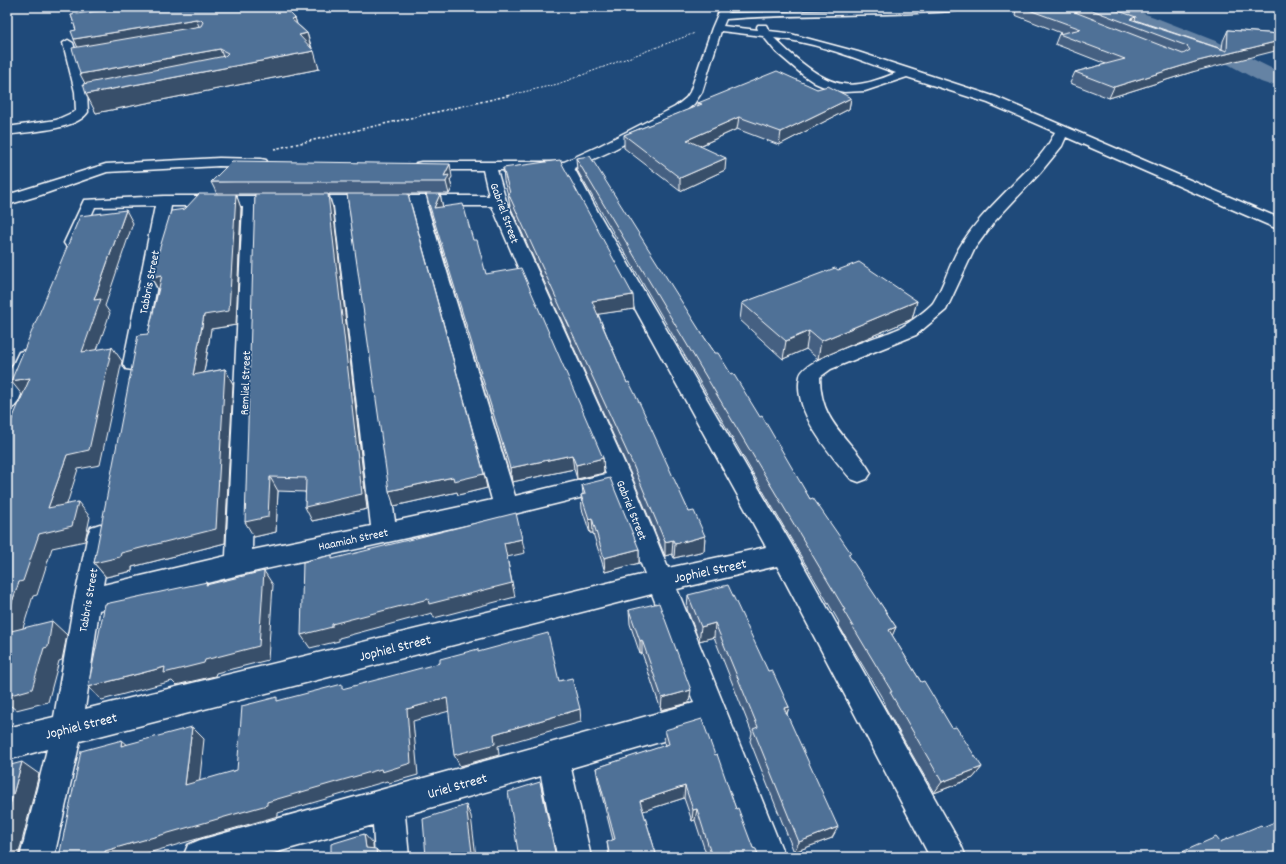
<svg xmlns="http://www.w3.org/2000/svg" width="1286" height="864" font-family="Dekko,sans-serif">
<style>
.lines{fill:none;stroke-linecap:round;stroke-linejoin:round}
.river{fill:#6583a4;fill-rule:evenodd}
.minor-casing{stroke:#fff;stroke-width:3}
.path-far1{stroke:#fff;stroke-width:1;stroke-dasharray:2 1.5;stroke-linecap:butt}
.path{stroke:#fff;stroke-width:1.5;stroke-dasharray:2.5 2;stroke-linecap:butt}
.minor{fill:#1f4a7a;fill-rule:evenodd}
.wall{fill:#456182;stroke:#fff}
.shaded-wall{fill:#384f6a;stroke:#fff}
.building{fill:#507197;stroke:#fff}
.labels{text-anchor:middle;stroke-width:3.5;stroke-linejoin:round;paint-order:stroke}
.street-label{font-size:12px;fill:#fff;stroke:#1f4a7a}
.near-street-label{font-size:14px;fill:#fff;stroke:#1f4a7a}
</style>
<rect width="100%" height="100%" fill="#1f4a7a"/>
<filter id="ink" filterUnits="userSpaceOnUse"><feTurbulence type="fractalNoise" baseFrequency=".025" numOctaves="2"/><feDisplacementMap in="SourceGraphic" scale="8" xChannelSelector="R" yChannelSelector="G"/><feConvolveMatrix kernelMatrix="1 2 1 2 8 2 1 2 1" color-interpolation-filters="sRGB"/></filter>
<g filter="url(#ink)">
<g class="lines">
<!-- river -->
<path class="river" d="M761 7H829L826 11C806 16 784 16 764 11Z
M841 7H939L936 11C908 18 880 15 851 13L844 11Z
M1094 7H1125L1154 17 1218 42 1279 72V82L1270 85 1261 82 1222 61 1181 43 1097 11Z"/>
<defs>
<path id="minor" d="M721 7H731L728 13 969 7 964 10C885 17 805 13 726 19L723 26 758 30 757 27 758 25H766L769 31 787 33 858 52 996 97 1279 218V229L1273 227 1066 137 1062 146 1040 173 994 222 975 248 946 310 916 335 831 369 820 377C820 425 851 437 871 473L867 479 859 482 851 479C830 454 792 411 800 376 804 357 883 337 902 327 909 323 928 309 933 303 944 286 949 265 959 248 974 222 997 201 1018 179 1032 165 1047 150 1055 132L988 103 907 77 865 91 844 92 829 89 815 83 803 75 776 52 763 36 721 31 702 92 694 104 683 113 609 152 574 168 599 214 793 547 961 845 966 857H930L777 566 677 589 785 857H751L704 729 571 768 591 857H557L541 776 405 815 409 857H375L373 825 260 857H183L188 845 200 840 694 703 652 594 80 741 54 857H20L47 749 7 760V728L54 717 74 601 88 534 91 527 100 524 109 527 112 534 103 585 226 556 243 206H171L143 364 140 369 133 370 126 369 123 364 155 206 95 207 78 246 72 248 66 246 64 243 84 200 164 196H489L483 170H421L416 169 414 166 416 163 421 162H564L599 146 675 107 686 98 690 92 712 28ZM774 38C816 42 857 59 896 73 856 89 837 91 802 63 792 55 783 47 774 38ZM497 170H561L583 214 766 547 668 568 632 480 506 201ZM259 206H334L371 526 252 550ZM349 206H412L492 500 395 521ZM427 206H492L606 474 515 496ZM612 490 645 574 85 709 99 610 239 575 506 516Z
M68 40 73 43 87 92 88 112C76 131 28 131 7 135V127L56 120 76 111 75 92 63 43Z
M219 158 261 159 266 160 268 163 266 166 261 167 219 166 107 172 41 195 7 205V195L106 164Z
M26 350 33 352 36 356 18 402 14 407 7 409V377L19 352Z"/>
</defs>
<!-- minor casing -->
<use href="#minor" class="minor-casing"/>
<!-- path-far1 -->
<path class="path-far1" d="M506 96 558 84 695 33"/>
<!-- path -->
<path class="path" d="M274 149 511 95"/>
<!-- minor -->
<use href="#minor" class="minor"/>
</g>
<!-- wall -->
<path class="wall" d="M1007 7H1110V8L1135 20 1222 49 1223 41 1228 30 1279 34 1192 72 1109 98 1070 83 1075 72 1106 64 1055 44 1059 34 1061 33 1015 15 1016 10Z
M71 15 295 18 297 24 307 33 319 69 96 113 85 83 78 47 74 39 76 30Z
M817 89 851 98 849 109 779 145 737 129 700 146 725 170 680 191 624 148V135L698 106V103Z
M576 158 702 334 715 353 731 374 810 499 896 627 892 635 921 682 952 728 982 767 973 778 934 793 884 705 885 703 838 624 839 622 577 170Z
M503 168 634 309 598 314 627 383 689 512 705 536 704 551 674 558 672 554 665 556 633 479 510 206 508 195 504 181Z
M452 177 450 180 452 188 449 194H440L443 207 473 240 486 274 603 458 604 473 577 479 574 469 512 482 429 208 426 194H408L484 474 487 488 458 495 457 492 394 506 347 194H329L333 208 367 509 312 521 305 492 278 491 276 532 254 537 255 194H236L241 208 236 325 211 329 204 373 225 369 233 384 225 543 132 567V571L106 577 94 563 148 334 158 291 151 277 185 209 217 194 211 182Z
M838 270 917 301 912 319 818 359 806 349 783 359 740 320 742 303Z
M582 485 639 549V563L605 572 593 533H590L582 509 581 495 583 494Z
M688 595 768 671 789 707 787 714 832 838 794 852 750 741 752 733 714 637 699 641 687 609Z
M629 610 689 703 661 710 642 653 640 654 630 624Z
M665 730 715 755 736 809 757 857H707L695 820 692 821 684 798 643 811 657 857H609L607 842 613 840 598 780 596 768 665 746 664 742Z
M1263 827 1279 857H1173L1180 853 1220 842Z"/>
<!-- shaded-wall -->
<path class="shaded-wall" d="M1136 17 1133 26 1130 19Z
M295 18 300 35 307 33 312 51 304 52 291 19Z
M196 19 203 36 82 57 74 39Z
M1279 41V50L1192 72 1109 98 1114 87 1198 61Z
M220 49 227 67 90 93 80 74Z
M314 51 319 69 96 113 86 94Z
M851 98 849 109 779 145 781 132Z
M739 117 737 129 686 152 687 140Z
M726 158 725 170 680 191V178Z
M450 164 452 177 450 180 452 188 449 194 446 182 444 176Z
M236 194 241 208 236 325 211 329 201 390 193 375 204 315Z
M328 194 333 208 367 509 312 521 305 507Z
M440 194 443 208H434Z
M126 210 133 223 105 306 110 313 91 367 82 352 94 300Z
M162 275 159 291 151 277Z
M633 295 634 309 593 315 592 301Z
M917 301 912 319 818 359 821 341Z
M809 331 806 349 783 359 786 341Z
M112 347 122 361 100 465 78 469 61 523 48 508 67 455Z
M225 369 233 384 225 543 132 567V571L106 577 94 563 121 553Z
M30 378 23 396 11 381Z
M572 455 574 469 512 482 510 468Z
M603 458 604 473 577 479 576 465Z
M484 474 487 488 458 495 457 492 394 506 389 491 453 477Z
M270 477 278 491 276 532 254 537 245 522Z
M78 502 90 517 85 541 52 548 37 595 33 596 17 647 7 638V616L19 582 39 534Z
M592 518 593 533H590L589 519Z
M705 536 704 551 674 558 675 544Z
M522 539 525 553 507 557 515 597 434 618 432 613 339 638V641L310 648 301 635 332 624 504 543Z
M673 540 672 554 665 556V542Z
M639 549V563L605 572 604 558Z
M264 571 273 585 268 660 216 673 215 676 176 685 172 681 102 700 88 687 165 667 205 660Z
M52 621 67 635 62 660 59 661 48 702 16 710 7 703V691L44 648Z
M715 623 714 637 699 641 701 627Z
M896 627 890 641 889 630Z
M642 640V653L640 654V641Z
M691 690 689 703 661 710 662 698Z
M447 698 453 710 413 721 418 775 389 783 387 781 278 813V816L134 857H95L105 851 267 802 407 709Z
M789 707 785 719 784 708Z
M580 709 581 722 498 746 499 755 460 766 454 755 494 734Z
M192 727 204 739 198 796 185 785Z
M122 740 136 752 121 746Z
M22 762 39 774 18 857H7V816Z
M982 767 973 778 934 793 942 782Z
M540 782 543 794 557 857H556Z
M685 786 684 798 640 812V801Z
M466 805 471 816 476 857H464Z
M697 809 695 820 692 821 693 810Z
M838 827 832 838 794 852 799 842Z
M364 834 373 844 374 857 366 848Z
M376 849 383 857H377Z
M758 854 757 857H750Z"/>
<!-- building -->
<path class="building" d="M122 7H284L295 18 291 19 307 33 299 35 314 51 86 94 83 84 225 56 228 53 220 49 80 74 72 48 201 26 203 22 201 20 196 19 74 39 71 31 76 30 71 15Z
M1021 7H1062L1183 54 1190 50 1187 46 1084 7H1107L1136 17 1130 19 1227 51 1228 30 1279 34V41L1198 61 1114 87 1075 72 1125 59 1059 34 1081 29Z
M777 71 817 89 828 86 851 98 781 132 739 117 687 140 726 158 680 178 624 135 702 104 698 103Z
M590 156 702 334 715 353H718L731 374 733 373 760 417 762 416 810 499 813 498 851 553 848 554 896 627 889 630 921 682 924 681 952 728 956 727 982 767 942 782 890 692H892L843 610H845L576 158Z
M560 160 633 295 592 301 627 383 629 382 641 406 689 512 694 511 705 536 675 544 673 540 665 542 633 465 508 193H510L503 168Z
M232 161 450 164 444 176 449 175 446 182H211Z
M199 194H236L229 311 204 315 193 375 225 369 216 529 121 553 120 557 94 563 138 335 148 334 162 275 151 277 171 211 185 209Z
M255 194H328L362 494 305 507 306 478 270 477 268 517 245 522Z
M347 194H408L484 474 454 481 453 477 389 491Z
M426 194H440L434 208 463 204 473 240H477L486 274 521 268 603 458 576 465 572 455 510 468Z
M126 210 94 300 101 299 82 352 112 347 89 450 67 455 48 508 78 502 72 526 39 534 23 581 19 582 7 616V431L30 378 11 381 80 216Z
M859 262 917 301 821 341 809 331 786 341 742 303 835 268 838 270Z
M610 478 639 549 604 558 592 518 589 519 581 495 585 494 582 485Z
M516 513 522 539 504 543 512 583 429 604 428 599 332 624V627L301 635 303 562 332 555V559Z
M264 571 259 646 205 660 204 663 164 673 165 667 88 687 105 604 207 582 206 585Z
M728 585 768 671 772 670 789 707 784 708 838 827 799 842 753 729 758 727 715 623 701 627 688 595Z
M659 603 691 690 662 698 642 640 640 641 629 610Z
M52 621 48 647 44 648 32 689 7 696V632Z
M548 633 559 681 572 678 580 709 494 734 495 744 454 755 447 698 407 709 411 763 382 772 381 769 267 802V805L105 851V854L95 857H59L81 751 122 740 121 746 192 727 185 785 237 770 242 706 277 697V701L342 684V689L440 663V659L478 649V652Z
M702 719 715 755 717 754 736 809 738 808 753 848 756 849 758 854 750 857H712L697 809 693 810 685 786 640 801 657 857H610L607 842 615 839 596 768 669 744 665 730Z
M22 762 7 816V766Z
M540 782 556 857H519L508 792Z
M466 805 472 852 463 855 464 857H426L423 819Z
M1279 820V857H1183L1180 853 1216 837 1220 842 1261 825 1263 827Z
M364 834 366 848 376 849 377 857H331V844Z"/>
</g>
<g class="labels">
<!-- street labels -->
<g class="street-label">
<text transform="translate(505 213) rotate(70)" y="4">Gabriel Street</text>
<text transform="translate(149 282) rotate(-79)" y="4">Tabbris Street</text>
<text transform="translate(245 383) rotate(-88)" y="4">Remliel Street</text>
<text transform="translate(632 510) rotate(68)" y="4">Gabriel Street</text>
<text transform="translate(353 539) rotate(-12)" y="4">Haamiah Street</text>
<text transform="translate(88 600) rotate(-80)" y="4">Tabbris Street</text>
</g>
<!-- near-street labels -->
<g class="near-street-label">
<text transform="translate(710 570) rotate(-12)" y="5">Jophiel Street</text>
<text transform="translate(395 647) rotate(-14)" y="5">Jophiel Street</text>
<text transform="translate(81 725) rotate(-14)" y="5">Jophiel Street</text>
<text transform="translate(457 785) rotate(-16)" y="5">Uriel Street</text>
</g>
</g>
<!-- margin -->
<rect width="1286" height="864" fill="none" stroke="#1f4a7a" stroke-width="24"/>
<rect x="12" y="12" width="1262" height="840" fill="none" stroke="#fff" stroke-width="1.5" filter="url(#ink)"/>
</svg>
